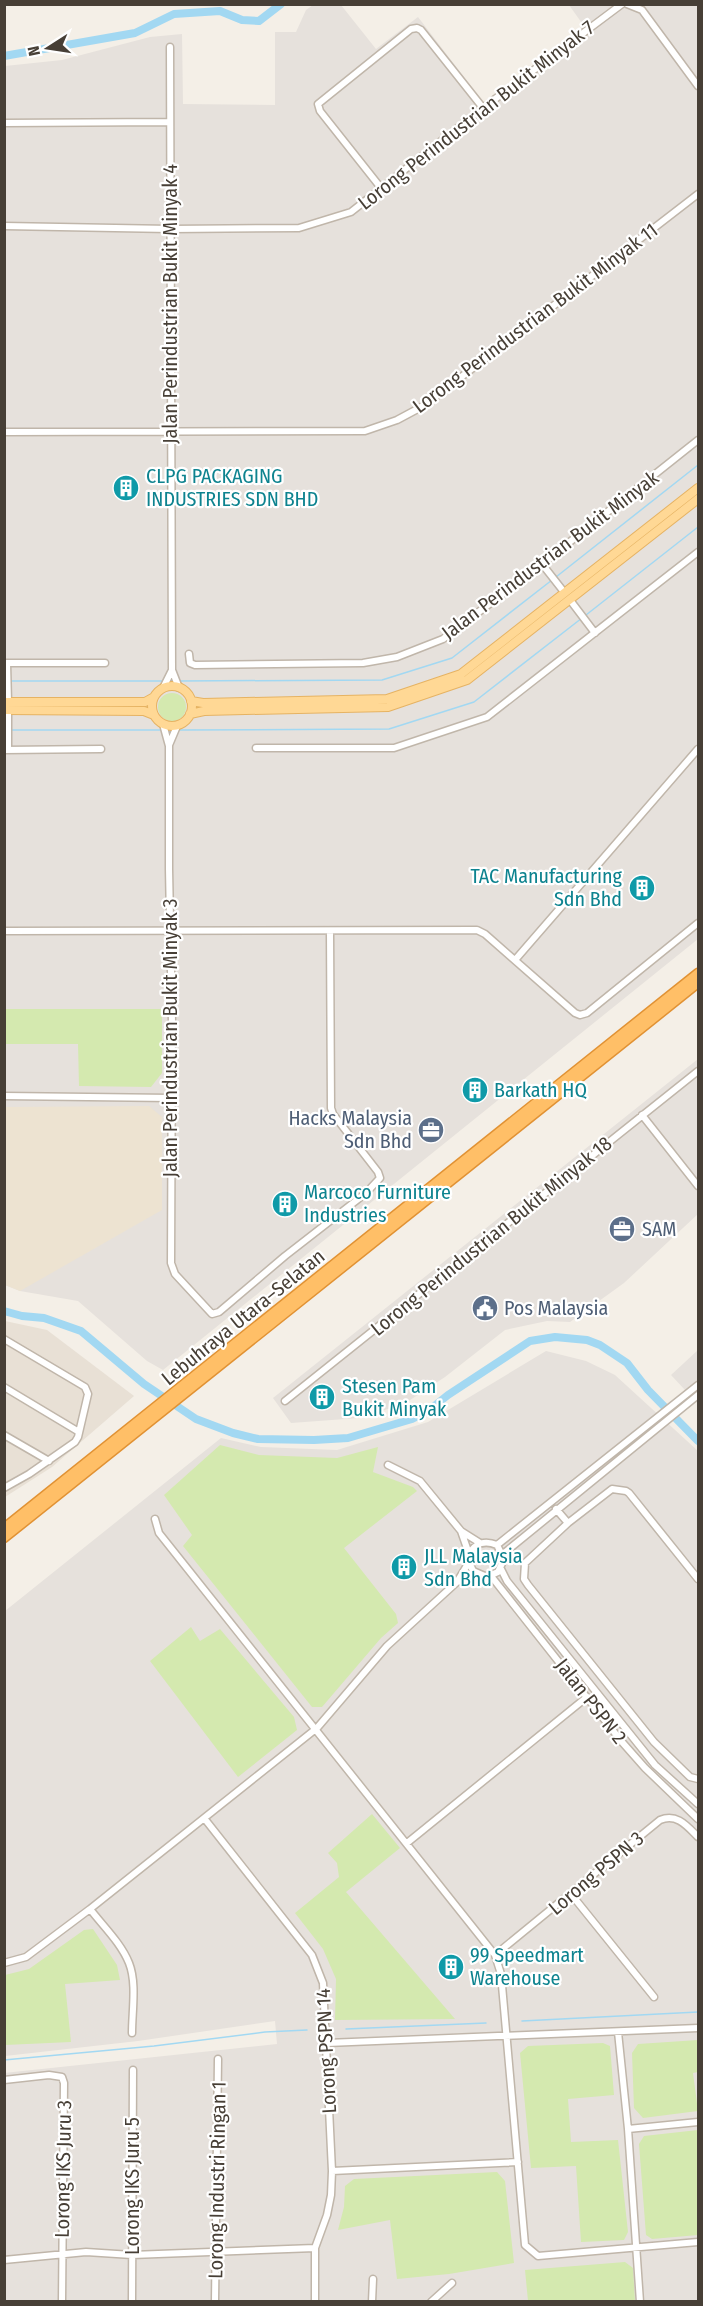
<svg xmlns="http://www.w3.org/2000/svg" width="703" height="2306" font-family="'Fira Sans Condensed',sans-serif">
<style>
.residential{fill:#e8e0d5}
.industrial{fill:#e6e1dc}
.education{fill:#ede3d1}
.green{fill:#d4e9af}
.lines{fill:none;stroke-linecap:round;stroke-linejoin:round}
.stream{stroke:#a2d8f2;stroke-width:1.5}
.river{stroke:#a2d8f2;stroke-width:8}
.minor-casing{stroke:#c0b6aa;stroke-width:9}
.major-casing{stroke:#e6b363;stroke-width:10}
.highway-casing{stroke:#e19234;stroke-width:11}
.minor{stroke:#fff;stroke-width:6}
.major{stroke:#ffd895;stroke-width:8}
.highway{stroke:#ffbf67;stroke-width:8}
.labels{text-anchor:middle;stroke-width:4.5;stroke-linejoin:round;paint-order:stroke}
.street-label{font-size:20px;fill:#473f36;stroke:#fff}
.culture-label{font-size:20px;fill:#0d838f;stroke:#fff;text-anchor:start}
.service-label{font-size:20px;fill:#4e5e75;stroke:#fff;text-anchor:start}
</style>
<rect width="100%" height="100%" fill="#f4efe7"/>
<!-- residential -->
<path class="residential" d="M5 1321 47 1330 134 1396 52 1467 5 1497Z"/>
<!-- industrial -->
<path class="industrial" d="M313 5H341L376 49 418 17 484 103 584 26 569 5H698V939L163 1370 147 1361 78 1301 20 1291 5 1285V66L62 60 150 37 182 34 183 104 275 105V32H296L306 10Z
M698 1059V1214L624 1283 570 1322 547 1321 505 1330 445 1377 404 1404 359 1418 291 1423 273 1398Z
M698 1350V1404L671 1375Z
M546 1351 586 1361 615 1375 698 1451V2301H5L4 2073 277 2044 275 2021 138 2041 5 2056V1611L221 1438 261 1447 337 1450 428 1422Z"/>
<!-- education -->
<path class="education" d="M149 1106 162 1117V1210L20 1291 5 1285V1107Z"/>
<!-- green -->
<path class="green" d="M158 707a14 14 0 1 1 28 0a14 14 0 1 1-28 0Z
M4 1009H162V1073L151 1087 79 1086 78 1044H5V1086Z
M220 1445 259 1455 337 1458 378 1447 373 1472 413 1487 417 1491 344 1548 396 1614 398 1623 381 1638 322 1707H312L183 1546 192 1535 164 1495Z
M191 1627 200 1641 220 1629 294 1717 297 1730 238 1777 150 1661Z
M372 1814 400 1848 346 1892 455 2019 335 2020 336 1979 323 1949 295 1913 339 1877 337 1863 328 1853Z
M93 1929 117 1965 120 1980 65 1984 71 2042 5 2045V1975L29 1969 84 1930Z
M698 2040V2072L693 2073 698 2111 643 2118 634 2108 632 2053 638 2044Z
M603 2043 610 2046 614 2095 568 2099 571 2142 618 2140 628 2232 624 2240 581 2242 576 2166 531 2168 520 2053 528 2046Z
M698 2130V2235L652 2239 646 2235 639 2144 644 2136Z
M497 2172 505 2181 514 2263 449 2274 397 2279 390 2220 338 2230 344 2207 345 2186 354 2179Z
M625 2262 633 2268 635 2301H528L525 2270Z"/>
<g class="lines">
<!-- stream -->
<path class="stream" d="M556 577 698 465
M586 615 698 527
M8 681H163
M179 681 382 680 452 658 552 580
M11 730H163
M179 730 389 729 474 702 582 618
M522 2021 698 2012
M346 2029 486 2023
M4 2060 154 2046 265 2032 307 2030"/>
<!-- river -->
<path class="river" d="M4 56 135 33 174 14 220 11 242 20 259 21 281 4
M4 1311 22 1316 44 1318 81 1331 144 1384 196 1419 233 1433 258 1439 314 1440 348 1438 412 1419 428 1411 448 1395 530 1341 555 1337 587 1340 600 1345 627 1363 648 1390 698 1441"/>
<defs>
<path id="minor" d="M627 4 642 10 698 86
M170 47 172 670 179 688
M4 123 169 122
M381 188 320 111 318 104 411 29 417 28 421 30 483 108
M4 226 170 229 299 228 351 212 483 108 622 4
M4 432 365 431 397 420 425 405 698 194
M542 564 564 592
M570 600 595 633
M189 654 190 663 195 665 363 663 397 657 443 639 542 564 698 440
M4 663H105
M7 663 8 702
M163 688 172 670
M8 710V750
M163 724 169 746V869L172 1022 171 1263 175 1274 212 1314 219 1312 285 1256 366 1193 380 1178 378 1172 333 1114 331 1108 330 932
M169 745 177 726
M256 748H394L487 717 698 552
M4 750 101 749
M4 931 477 930 485 934 575 1013 580 1015 587 1013 698 923
M515 960 698 749
M4 1096 172 1098
M642 1115 698 1186
M4 1339 85 1387 88 1394 78 1437 75 1442 29 1474 4 1488
M4 1387 79 1432
M285 1401 698 1071
M4 1435 49 1461
M388 1465 420 1481 461 1531 480 1543
M556 1509 568 1523
M155 1519 159 1533 495 1955 501 1974 525 2245 538 2256 698 2242
M497 1545 698 1385
M503 1554 698 1395
M469 1562 473 1571 487 1577 498 1572 504 1559 497 1545C485 1540 475 1543 469 1554
M501 1569 507 1581 655 1765 698 1804
M491 1576 622 1742 645 1768 698 1819
M698 1579 629 1493 626 1491 612 1489 568 1523 525 1563 524 1579 528 1585 654 1742 690 1777 698 1779
M457 1582 477 1575
M204 1818 312 1955 323 1983 332 2171 331 2195 327 2215 315 2248V2302
M407 1843 587 1697
M571 1894 654 1997
M90 1909C103 1926 121 1943 129 1963 137 1983 132 2011 132 2033
M495 1955 660 1820C677 1813 687 1826 698 1837
M4 1963 26 1957 90 1909 317 1728 387 1646 457 1582 469 1562V1554L461 1531
M618 2032 628 2129 640 2302
M327 2043 698 2028
M4 2080 49 2075 62 2077 64 2083 62 2302
M628 2129 698 2122
M332 2171 518 2162
M4 2260 86 2252 132 2255 315 2248
M132 2302 133 2070
M215 2302 218 2059
M372 2302 373 2279
M431 2302 452 2283"/>
<path id="major" d="M152 706a20 20 0 1 1 40 0a20 20 0 1 1-40 0Z
M191 701 203 703 387 699 461 674 698 488
M4 702H145L154 697
M4 710 144 711 154 715
M190 714 204 711 388 707 467 680 698 499"/>
<path id="highway" d="M4 1528 698 973
M4 1538 698 983"/>
</defs>
<!-- minor casing -->
<use href="#minor" class="minor-casing"/>
<!-- major casing -->
<use href="#major" class="major-casing"/>
<!-- highway casing -->
<use href="#highway" class="highway-casing"/>
<!-- minor -->
<use href="#minor" class="minor"/>
<!-- major -->
<use href="#major" class="major"/>
<!-- highway -->
<use href="#highway" class="highway"/>
</g>
<!-- icons -->
<defs>
<symbol id="building-disc" viewBox="-11 -11 22 22"><circle r="9.5" fill="#0f9aa8" stroke="#fff"/><path d="M-4-6H4V6H1V3H-1V6H-4ZM-2.5-4.3h1.7v1.8h-1.7ZM.8-4.3h1.7v1.8H.8ZM-2.5-1h1.7V.8h-1.7ZM.8-1h1.7V.8H.8Z" fill="#fff"/></symbol>
<symbol id="office-disc" viewBox="-11 -11 22 22"><circle r="9.5" fill="#5c6f8a" stroke="#fff"/><path d="M-6-3h4V-5.5h4V-3h4V5H-6ZM-1-4.5V-3h2v-1.5ZM-6 0V1H6V0Z" fill="#fff"/></symbol>
<symbol id="civic-disc" viewBox="-11 -11 22 22"><circle r="9.5" fill="#5c6f8a" stroke="#fff"/><path d="M-.6-6.5H3V-4.5H.6V-3L4-1V1h2V6H-6V1h2V-1L-.6-3ZM-1.2 2.5V6h2.4V2.5Z" fill="#fff"/></symbol>
</defs>
<g fill-rule="evenodd">
<use href="#building-disc" x="111" y="473" width="30" height="30"/>
<use href="#building-disc" x="627" y="873" width="30" height="30"/>
<use href="#building-disc" x="460" y="1075" width="30" height="30"/>
<use href="#office-disc" x="416" y="1115" width="30" height="30"/>
<use href="#building-disc" x="270" y="1189" width="30" height="30"/>
<use href="#office-disc" x="607" y="1214" width="30" height="30"/>
<use href="#civic-disc" x="470" y="1293" width="30" height="30"/>
<use href="#building-disc" x="307" y="1382" width="30" height="30"/>
<use href="#building-disc" x="389" y="1552" width="30" height="30"/>
<use href="#building-disc" x="436" y="1952" width="30" height="30"/>
</g>
<g class="labels">
<!-- street labels -->
<g class="street-label">
<text transform="translate(476 115) rotate(-38)" y="7">Lorong Perindustrian Bukit Minyak 7</text>
<text transform="translate(170 304) rotate(-90)" y="7">Jalan Perindustrian Bukit Minyak 4</text>
<text transform="translate(535 318) rotate(-37)" y="7">Lorong Perindustrian Bukit Minyak 11</text>
<text transform="translate(550 555) rotate(-37)" y="7">Jalan Perindustrian Bukit Minyak</text>
<text transform="translate(170 1038) rotate(-90)" y="7">Jalan Perindustrian Bukit Minyak 3</text>
<text transform="translate(491 1236) rotate(-39)" y="7">Lorong Perindustrian Bukit Minyak 18</text>
<text transform="translate(243 1317) rotate(-39)" y="7">Lebuhraya Utara–Selatan</text>
<text transform="translate(591 1701) rotate(52)" y="7">Jalan PSPN 2</text>
<text transform="translate(596 1873) rotate(-40)" y="7">Lorong PSPN 3</text>
<text transform="translate(326 2051) rotate(-93)" y="7">Lorong PSPN 14</text>
<text transform="translate(63 2169) rotate(-89)" y="7">Lorong IKS Juru 3</text>
<text transform="translate(217 2180) rotate(-89)" y="7">Lorong Industri Ringan 1</text>
<text transform="translate(132 2186) rotate(-90)" y="7">Lorong IKS Juru 5</text>
</g>
<!-- culture labels -->
<g class="culture-label">
<text x="146" y="483">CLPG PACKAGING<tspan x="146" dy="23">INDUSTRIES SDN BHD</tspan></text>
<text x="622" y="883" text-anchor="end">TAC Manufacturing<tspan x="622" dy="23">Sdn Bhd</tspan></text>
<text x="494" y="1097">Barkath HQ</text>
<text x="304" y="1199">Marcoco Furniture<tspan x="304" dy="23">Industries</tspan></text>
<text x="342" y="1393">Stesen Pam<tspan x="342" dy="23">Bukit Minyak</tspan></text>
<text x="424" y="1563">JLL Malaysia<tspan x="424" dy="23">Sdn Bhd</tspan></text>
<text x="470" y="1962">99 Speedmart<tspan x="470" dy="23">Warehouse</tspan></text>
</g>
<!-- service labels -->
<g class="service-label">
<text x="412" y="1125" text-anchor="end">Hacks Malaysia<tspan x="412" dy="23">Sdn Bhd</tspan></text>
<text x="642" y="1236">SAM</text>
<text x="504" y="1315">Pos Malaysia</text>
</g>
</g>
<!-- border -->
<rect width="703" height="2306" fill="none" stroke="#473f36" stroke-width="12"/>
<!-- north arrow -->
<g transform="translate(48 48) rotate(258)" stroke="#ffffff" stroke-width="4.5" paint-order="stroke">
<path d="M0-4.5L10 22L0 15L-10 22Z" fill="#473f36"/>
<text y="-9" font-size="16" font-weight="bold" text-anchor="middle" fill="#473f36">N</text>
</g>
</svg>
